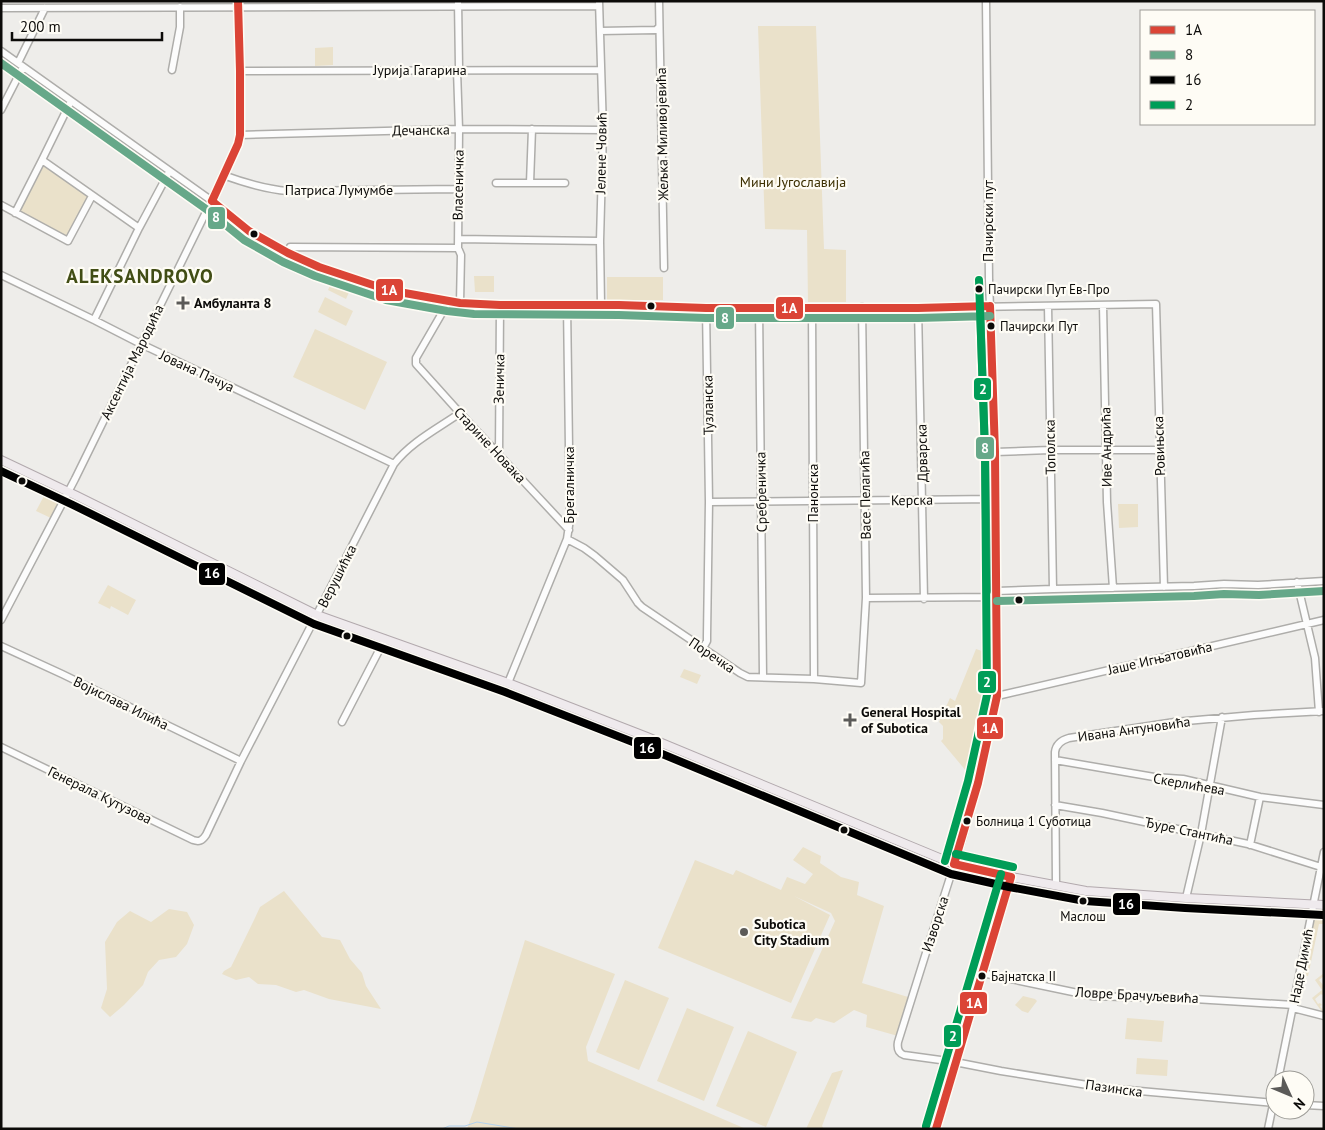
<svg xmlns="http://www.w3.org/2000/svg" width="1325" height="1130" font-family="'PT Sans',sans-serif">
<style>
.green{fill:#eae1ca}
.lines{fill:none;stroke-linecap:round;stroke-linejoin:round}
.stream{stroke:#b2d0eb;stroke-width:1}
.minor-casing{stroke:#aeadaa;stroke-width:9}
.major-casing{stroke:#b2a9ad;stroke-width:10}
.minor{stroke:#fcfcfc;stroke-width:6}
.major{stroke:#efeaed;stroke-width:8}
.bus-1-casing{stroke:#fefcf5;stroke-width:11}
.bus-2-casing{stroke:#fefcf5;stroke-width:11}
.bus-3-casing{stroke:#fefcf5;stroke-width:11}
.bus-4-casing{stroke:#fefcf5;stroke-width:11}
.bus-1{stroke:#db4436;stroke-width:8}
.bus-2{stroke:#66a889;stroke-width:8}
.bus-3{stroke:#000;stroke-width:8}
.bus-4{stroke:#009d57;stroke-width:8}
.bus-dot{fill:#0c0b09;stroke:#fefcf5;stroke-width:2}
.poi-dot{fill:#5b5a58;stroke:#fefcf5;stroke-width:2}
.labels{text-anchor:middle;stroke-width:4.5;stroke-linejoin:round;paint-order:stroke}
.bus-label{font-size:13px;fill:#0c0b09;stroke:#fefcf5;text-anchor:start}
.street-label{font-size:14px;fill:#0c0b09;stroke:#fefcf5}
.park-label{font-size:14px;fill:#3c2f01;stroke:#fefcf5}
.poi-label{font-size:14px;font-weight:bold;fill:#0c0b09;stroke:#fefcf5;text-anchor:start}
.district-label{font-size:19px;font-weight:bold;letter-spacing:1px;fill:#414d15;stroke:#fefcf5}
.line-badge{stroke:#fefcf5;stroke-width:2}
.badge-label{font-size:14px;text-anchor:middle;font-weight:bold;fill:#fff}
</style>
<rect width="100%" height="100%" fill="#eeedea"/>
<!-- green -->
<path class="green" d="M758 26H816L824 249 846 250V302H808L807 230 765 229Z
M333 47V65L315 66V48Z
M43 165 88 196 67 237 18 211Z
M474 276H494V292H475Z
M607 277H663V300H607Z
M332 281 350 290 346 299 328 290Z
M325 297 353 311 346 326 318 312Z
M315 329 387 362 365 410 293 377Z
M45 494 61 501 53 519 36 511Z
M1118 504H1138V527L1119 528Z
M108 585 136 600 128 615 111 606 110 609 98 603Z
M976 649 988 653 983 690 967 772 941 741 943 739V726L939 722 950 698 955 701Z
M684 669 701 675 697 684 680 677Z
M803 847 821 856 820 863 841 877 859 882 857 895 884 906 862 983 908 997 898 1036 866 1027 867 1015 854 1010 834 1023 816 1018 811 1022 791 1018 835 921 831 913 794 896 830 915 791 1003 658 948 695 860 733 875 736 870 781 890 787 877 805 884 813 874 793 860Z
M284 891 322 937 340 940 350 959 362 973 366 986 381 1009 329 999 304 990 296 992 276 985 258 984 249 977 236 980 222 974 224 971 231 967 254 920 260 907Z
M1314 904 1324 905V924H1319L1308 976 1299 977Z
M169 909 187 912 194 925 187 944 176 957 159 960 148 972 143 985 124 1005 110 1017 101 1008 107 989 105 942 117 922 130 911 151 922Z
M525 940 615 974 586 1047 588 1061 746 1129H467L474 1109Z
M1324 973V976L1319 980 1323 985H1324V994L1322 995 1321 994 1315 999 1318 1004 1320 1003 1322 1005 1320 1006 1324 1012H1322L1312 998 1322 990 1315 980Z
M625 980 669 998 639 1070 596 1052Z
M1023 996 1035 999 1037 1001 1028 1013 1022 1011 1015 1005Z
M687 1008 734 1027 704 1101 657 1081Z
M1127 1018 1164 1021 1162 1042 1125 1039Z
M748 1031 797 1052 766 1127 716 1106Z
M1137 1058 1168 1060 1167 1076 1136 1074Z
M843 1070 822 1126 824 1129H806L832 1073Z"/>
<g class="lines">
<!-- stream -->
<path class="stream" d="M442 1129 449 1126H465L477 1122 519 1129"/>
<defs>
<path id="minor" d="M458 1 459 67 457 70 459 129 458 248 461 255 460 303
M599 1 603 130 600 241 601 305
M659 1 664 268
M986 1 989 280 995 452 997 696 978 783 962 840 930 940 898 1042C897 1048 898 1053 904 1055L955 1062 1001 1071 1106 1088 1275 1103
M1 8 599 6
M600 31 656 30 659 27
M1 51 212 201 249 231 288 253 319 267 388 290 460 303 500 305H619L666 307 759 308H918L1156 304 1164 587
M18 63 45 8
M172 70 180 27V7
M240 71 601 70
M1 110 23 67
M240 135 459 129 603 130
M42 160 139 228
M223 175C245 183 265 189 288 191L458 189
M496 183H565
M530 183 532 129
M1 205 68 241 92 196
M15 213 42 160 71 101
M458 239 600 241
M288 253 290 247 458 248
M1 275 94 320 141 344 394 464
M449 301 416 358V364L460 413 569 530
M1103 305 1107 502 1113 588
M1048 306 1053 589
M759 308 763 676
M812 308 814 679
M918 308 924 599
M94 320 139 228 169 172
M995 452 1050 450H1160
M499 454 500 305
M709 502 995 499
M567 539 584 548 595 556 623 580 638 603 642 607 740 673 748 677 814 679 861 683 866 598 862 307
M1297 582 1315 658 1319 712
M997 591 1053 589 1194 586 1224 584 1258 585 1324 581
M866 598 997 597
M1 620 75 479 208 208 238 144 240 135V71L238 1
M1 646 62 674 241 761
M703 648 707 641V636L709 502 706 308
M508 683 567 539 570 519 567 305
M997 696 1324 620
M342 722 385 639
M1 747 193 840C199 842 202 841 206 835L241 761 315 618 394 464C411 442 437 429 460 413
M1055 760 1154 777 1183 779 1260 797 1324 805
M1055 805 1102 813 1248 844 1321 867
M1250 845 1260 797
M1056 885 1055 752C1056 744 1062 740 1069 738L1175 722 1254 715 1324 711
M1186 898 1201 834 1222 717
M982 973 1092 996 1194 999 1294 1005
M1293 1008 1324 1016
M1278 1080 1324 852
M1305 1105 1324 1106
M1268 1129 1275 1095"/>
<path id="major" d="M1 460 77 496 317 615 508 683 647 737 954 864 1011 877 1086 891 1186 898 1324 905
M936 1129 1011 877"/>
</defs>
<!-- minor casing -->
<use href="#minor" class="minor-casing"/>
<!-- major casing -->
<use href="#major" class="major-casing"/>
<!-- minor -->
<use href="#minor" class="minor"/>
<!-- major -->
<use href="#major" class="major"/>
<defs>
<path id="bus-1" d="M212 201 249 231 288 253 319 267 388 290 460 303 500 305H619L706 308H918L990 306
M212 201 238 144 240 135V71L238 1
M954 864 978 783 997 696 995 452 990 306
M954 864 1011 877
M936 1129 1011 877"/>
<path id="bus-2" d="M1 63 206 209 244 240 283 262 315 276 386 300 447 311 474 314 619 315 706 318H918L990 316
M980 306 985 452 987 591
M997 601 1194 596 1224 594 1259 595 1324 591"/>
<path id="bus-3" d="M1 471 73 505 314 624 505 692 643 746 951 874 1009 887 1085 901 1185 908 1323 915"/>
<path id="bus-4" d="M956 854 1013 867
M945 861 968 781 987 695 985 452 979 280
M926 1126 1001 874"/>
</defs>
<!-- bus-1 casing -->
<use href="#bus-1" class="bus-1-casing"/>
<!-- bus-2 casing -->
<use href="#bus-2" class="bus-2-casing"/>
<!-- bus-3 casing -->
<use href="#bus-3" class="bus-3-casing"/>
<!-- bus-4 casing -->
<use href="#bus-4" class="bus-4-casing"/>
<!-- bus-1 -->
<use href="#bus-1" class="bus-1"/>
<!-- bus-2 -->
<use href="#bus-2" class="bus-2"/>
<!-- bus-3 -->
<use href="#bus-3" class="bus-3"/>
<!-- bus-4 -->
<use href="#bus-4" class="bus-4"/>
</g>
<!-- markers -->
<g class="bus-dot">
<circle cx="254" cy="234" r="4.5"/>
<circle cx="979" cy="289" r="4.5"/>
<circle cx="651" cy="306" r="4.5"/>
<circle cx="991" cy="326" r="4.5"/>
<circle cx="22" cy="481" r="4.5"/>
<circle cx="1019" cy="600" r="4.5"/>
<circle cx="347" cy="636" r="4.5"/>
<circle cx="967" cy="821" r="4.5"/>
<circle cx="844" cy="830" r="4.5"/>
<circle cx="1083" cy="901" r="4.5"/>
<circle cx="982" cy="976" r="4.5"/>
</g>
<g class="poi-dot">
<path d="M180.5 295.5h5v5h5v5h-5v5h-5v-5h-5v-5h5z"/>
<path d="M847.5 712.5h5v5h5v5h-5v5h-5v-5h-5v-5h5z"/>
<circle cx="744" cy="932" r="5"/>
</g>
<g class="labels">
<!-- bus labels -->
<g class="bus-label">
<text x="988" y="294">Пачирски Пут Ев-Про</text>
<text x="1000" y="331">Пачирски Пут</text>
<text x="976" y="826">Болница 1 Суботица</text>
<text x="1083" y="921" text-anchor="middle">Маслош</text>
<text x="991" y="981">Бајнатска II</text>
</g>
<!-- street labels -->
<g class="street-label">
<text x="420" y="75">Јурија Гагарина</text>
<text transform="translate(421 130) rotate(-1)" y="5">Дечанска</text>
<text transform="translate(662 134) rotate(-91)" y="5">Жељка Миливојевића</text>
<text transform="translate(601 153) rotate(-89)" y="5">Јелене Човић</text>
<text transform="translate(458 185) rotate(-89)" y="5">Власеничка</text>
<text x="339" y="195">Патриса Лумумбе</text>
<text transform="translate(988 221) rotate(-90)" y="5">Пачирски пут</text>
<text transform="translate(132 362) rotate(-64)" y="5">Аксентија Мародића</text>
<text transform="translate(197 371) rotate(25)" y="5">Јована Пачуа</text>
<text transform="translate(499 379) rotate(-89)" y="5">Зеничка</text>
<text transform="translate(708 405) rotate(-91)" y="5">Тузланска</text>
<text transform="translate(490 445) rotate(47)" y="5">Старине Новака</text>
<text transform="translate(1159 446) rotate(-92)" y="5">Ровињска</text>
<text transform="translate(1050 447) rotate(-91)" y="5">Тополска</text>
<text transform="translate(1106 447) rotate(-91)" y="5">Иве Андрића</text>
<text transform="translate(922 453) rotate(-91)" y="5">Дрварска</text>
<text transform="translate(569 485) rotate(-90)" y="5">Брегалничка</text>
<text transform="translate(761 492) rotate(-91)" y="5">Сребреничка</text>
<text transform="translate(813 493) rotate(-90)" y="5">Панонска</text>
<text transform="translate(865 495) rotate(-91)" y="5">Васе Пелагића</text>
<text transform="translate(912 500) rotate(-1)" y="5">Керска</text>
<text transform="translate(337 576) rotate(-63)" y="5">Верушићка</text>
<text transform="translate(712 655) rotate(34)" y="5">Поречка</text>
<text transform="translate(1160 658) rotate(-13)" y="5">Јаше Игњатовића</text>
<text transform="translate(121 703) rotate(26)" y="5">Војислава Илића</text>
<text transform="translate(1134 729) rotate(-8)" y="5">Ивана Антуновића</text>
<text transform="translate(1189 784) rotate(10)" y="5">Скерлићева</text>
<text transform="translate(100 795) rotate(26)" y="5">Генерала Кутузова</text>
<text transform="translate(1189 831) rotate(12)" y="5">Ђуре Стантића</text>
<text transform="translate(935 924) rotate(-72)" y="5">Изворска</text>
<text transform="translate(1301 966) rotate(-79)" y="5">Наде Димић</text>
<text transform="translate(1137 995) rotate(3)" y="5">Ловре Брачуљевића</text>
<text transform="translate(1114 1088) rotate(8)" y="5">Пазинска</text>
</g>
<!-- park labels -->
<g class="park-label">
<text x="793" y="187">Мини Југославија</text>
</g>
<!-- poi labels -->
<g class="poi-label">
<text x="194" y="308">Амбуланта 8</text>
<text x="861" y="717">General Hospital<tspan x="861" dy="16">of Subotica</tspan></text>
<text x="754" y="929">Subotica<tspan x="754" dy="16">City Stadium</tspan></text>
</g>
<!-- district labels -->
<g class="district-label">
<text x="140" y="283">ALEKSANDROVO</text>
</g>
</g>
<g class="line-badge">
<rect x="207" y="206" width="19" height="24" rx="5" fill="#66a889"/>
<rect x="375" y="278" width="29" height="24" rx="5" fill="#db4436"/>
<rect x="775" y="296" width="29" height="24" rx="5" fill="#db4436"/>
<rect x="715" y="306" width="20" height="24" rx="5" fill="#66a889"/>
<rect x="973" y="377" width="19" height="24" rx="5" fill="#009d57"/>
<rect x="975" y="436" width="20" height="24" rx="5" fill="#66a889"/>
<rect x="198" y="562" width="28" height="24" rx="5" fill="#000"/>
<rect x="977" y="670" width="20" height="24" rx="5" fill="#009d57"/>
<rect x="976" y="716" width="28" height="24" rx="5" fill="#db4436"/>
<rect x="633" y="736" width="29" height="24" rx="5" fill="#000"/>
<rect x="1112" y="892" width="29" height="24" rx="5" fill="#000"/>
<rect x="959" y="991" width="29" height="24" rx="5" fill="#db4436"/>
<rect x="943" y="1024" width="19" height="24" rx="5" fill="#009d57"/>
</g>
<g class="badge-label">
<text x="216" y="222">8</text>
<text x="389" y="295">1A</text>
<text x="789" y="313">1A</text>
<text x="725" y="323">8</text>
<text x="983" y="394">2</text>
<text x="985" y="453">8</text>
<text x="212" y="578">16</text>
<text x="987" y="687">2</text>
<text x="990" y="733">1A</text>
<text x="647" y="753">16</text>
<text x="1126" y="909">16</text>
<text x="974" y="1008">1A</text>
<text x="953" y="1041">2</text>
</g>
<!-- border -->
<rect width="1325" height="1130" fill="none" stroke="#0c0b09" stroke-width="5"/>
<!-- legend -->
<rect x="1140" y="10" width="175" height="115" fill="#fefcf5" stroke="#9d9c97"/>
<rect x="1150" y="26" width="25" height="8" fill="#db4436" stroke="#9d9c97"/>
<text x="1185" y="35" font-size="15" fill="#0c0b09">1A</text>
<rect x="1150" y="51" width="25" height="8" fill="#66a889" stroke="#9d9c97"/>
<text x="1185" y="60" font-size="15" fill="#0c0b09">8</text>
<rect x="1150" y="76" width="25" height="8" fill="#000000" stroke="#9d9c97"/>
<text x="1185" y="85" font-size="15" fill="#0c0b09">16</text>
<rect x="1150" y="101" width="25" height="8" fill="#009d57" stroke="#9d9c97"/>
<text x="1185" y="110" font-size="15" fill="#0c0b09">2</text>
<!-- north arrow -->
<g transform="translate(1290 1095) rotate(134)"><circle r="24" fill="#fefcf5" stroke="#9d9c97"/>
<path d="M0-4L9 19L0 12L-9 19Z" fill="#5b5a58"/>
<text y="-8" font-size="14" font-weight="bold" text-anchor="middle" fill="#0c0b09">N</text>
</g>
<!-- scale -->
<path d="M12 32v8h150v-8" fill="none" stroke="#0c0b09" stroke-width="2.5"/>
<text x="20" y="32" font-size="15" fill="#0c0b09" stroke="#fefcf5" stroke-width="4" paint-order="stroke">200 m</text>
</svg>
